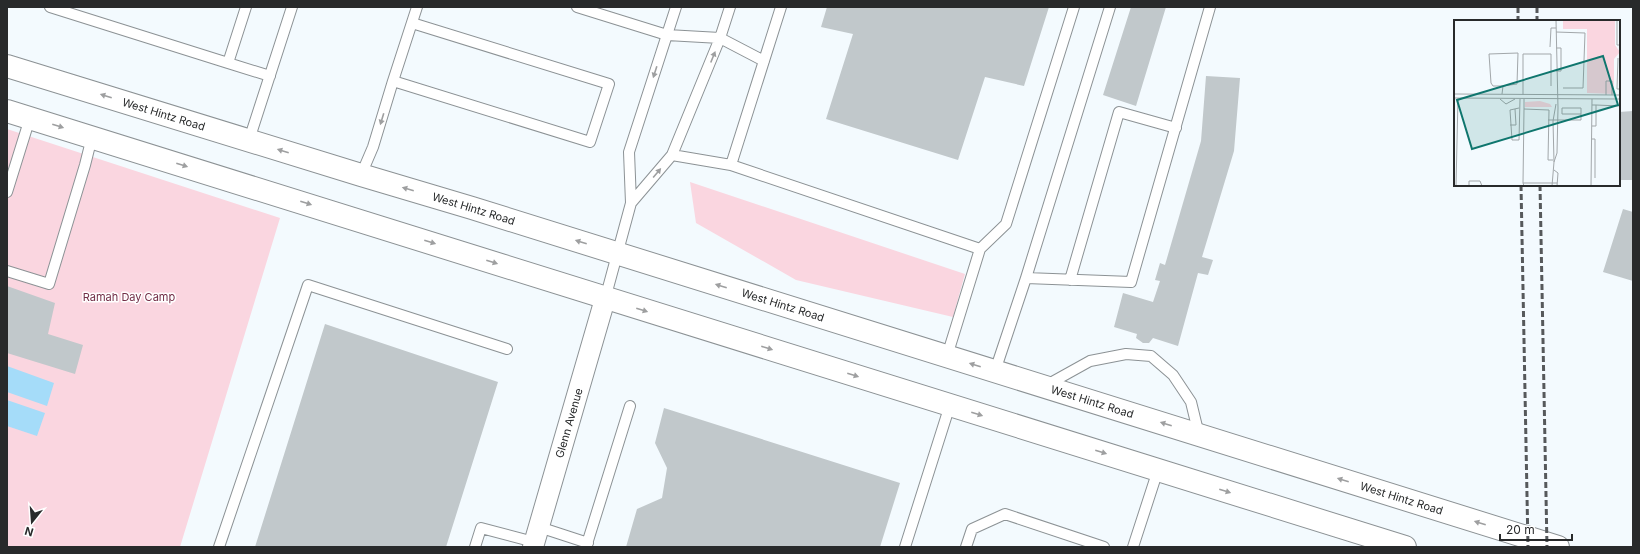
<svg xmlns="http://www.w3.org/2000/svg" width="1640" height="554" font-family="Inter,sans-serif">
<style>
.green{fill:#fad6e0}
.water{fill:#a5dcf9}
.building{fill:#c1c8cb}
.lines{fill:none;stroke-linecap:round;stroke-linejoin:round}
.lane-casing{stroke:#8c9295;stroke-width:12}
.street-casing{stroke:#8c9295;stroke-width:22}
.secondary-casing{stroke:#8c9295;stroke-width:24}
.lane{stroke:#fff;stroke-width:10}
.street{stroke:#fff;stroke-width:20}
.secondary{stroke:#fff;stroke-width:22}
.rail{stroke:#56595b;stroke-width:3;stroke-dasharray:6 3;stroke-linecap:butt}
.oneway{fill:#9e9fa0}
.labels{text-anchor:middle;stroke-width:3;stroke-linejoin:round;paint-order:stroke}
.street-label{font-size:11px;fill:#282a2b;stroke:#fff}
.park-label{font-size:11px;fill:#722e47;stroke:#fff}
.inset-road{fill:none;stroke:#a2a7aa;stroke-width:1}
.view{fill:#0f766e;fill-opacity:0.15;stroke:#0f766e;stroke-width:2}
.inset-edge{fill:none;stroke:#282a2b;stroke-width:2}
</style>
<rect width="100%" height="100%" fill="#f3fafe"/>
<!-- green -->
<path class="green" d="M7 129 280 218 180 547H7Z
M690 182 965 274 953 317 796 280 696 223Z"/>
<!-- water -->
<path class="water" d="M7 366 54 383 47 406 7 392Z
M7 400 45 413 37 436 7 426Z"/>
<!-- building -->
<path class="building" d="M827 7H1049L1024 86 985 77 958 160 826 119 853 34 821 27Z
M1131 7H1166L1136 106 1103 95Z
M1206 76 1240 78 1234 151 1202 257 1213 260 1208 275 1198 273 1178 346 1153 338 1149 343H1143L1136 338 1137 334 1114 327 1123 293 1153 302 1160 281 1155 280 1160 263 1165 265 1201 141Z
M1633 111V180H1619V112Z
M1623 209 1633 212V281L1603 272Z
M7 286 55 303 48 334 83 345 75 374 7 353Z
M325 324 498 382 446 547H255Z
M664 408 900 483 880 547H626L637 509 662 498 667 468 655 443Z"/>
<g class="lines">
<defs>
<path id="lane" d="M50 7 228 63
M246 7 228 63 270 76
M577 7 667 35 720 38 764 61
M781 7 731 165 980 249 947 356
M412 23 609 84 590 142 393 81 417 7
M249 140 292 7
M672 155 731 165
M361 175 373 147 393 81
M7 192 30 118
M631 203 672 155 720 38 730 7
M980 249 1006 224 1074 7
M7 271 49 284 85 165 92 137
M1026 278 1131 282 1210 7
M1070 280 1119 112 1176 128
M605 299 631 203 629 152 676 7
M995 371 1026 278 1110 7
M1045 386 1090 361 1126 354 1151 356 1173 375 1191 402 1199 435
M539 527 588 543
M219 547 308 285 507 349
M475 547 481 528 534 542
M586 547 630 406
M905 547 950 405
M966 547 972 529 1005 514 1104 547
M1133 547 1158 470"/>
<g id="street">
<path id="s1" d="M533 547 605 299"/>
</g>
<g id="secondary">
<path id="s2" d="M7 66 361 175 472 208 1558 547"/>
<path d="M7 111 1405 547"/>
</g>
</defs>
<!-- lane casing -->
<use href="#lane" class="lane-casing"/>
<!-- street casing -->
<use href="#street" class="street-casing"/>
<!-- secondary casing -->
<use href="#secondary" class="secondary-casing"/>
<!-- lane -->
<use href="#lane" class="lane"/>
<!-- street -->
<use href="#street" class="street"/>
<!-- secondary -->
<use href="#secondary" class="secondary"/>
<!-- rail -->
<path class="rail" d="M1518 7V21
M1537 7V21
M1521 185 1528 547
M1540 185 1547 547"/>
</g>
<!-- one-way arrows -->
<defs><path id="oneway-solid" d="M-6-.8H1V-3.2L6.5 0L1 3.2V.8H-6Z"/></defs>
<g class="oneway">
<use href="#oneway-solid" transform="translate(713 57) rotate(-68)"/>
<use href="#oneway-solid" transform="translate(655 72) rotate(108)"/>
<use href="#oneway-solid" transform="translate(106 96) rotate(-163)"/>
<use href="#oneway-solid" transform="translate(382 119) rotate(107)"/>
<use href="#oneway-solid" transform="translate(58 126) rotate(17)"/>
<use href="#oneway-solid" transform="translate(283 151) rotate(-163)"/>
<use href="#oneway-solid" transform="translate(182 165) rotate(18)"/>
<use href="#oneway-solid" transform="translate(657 173) rotate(-50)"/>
<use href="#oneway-solid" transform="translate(408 189) rotate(-164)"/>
<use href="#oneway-solid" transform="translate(306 203) rotate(18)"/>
<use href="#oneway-solid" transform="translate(430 242) rotate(17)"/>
<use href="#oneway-solid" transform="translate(581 242) rotate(-163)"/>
<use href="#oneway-solid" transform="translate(492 262) rotate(18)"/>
<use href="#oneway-solid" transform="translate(721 286) rotate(-163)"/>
<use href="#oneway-solid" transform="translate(642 310) rotate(17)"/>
<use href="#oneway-solid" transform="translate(767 348) rotate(17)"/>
<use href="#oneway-solid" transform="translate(975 365) rotate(-163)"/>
<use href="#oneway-solid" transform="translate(853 375) rotate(17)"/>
<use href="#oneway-solid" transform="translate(977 414) rotate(17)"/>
<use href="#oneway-solid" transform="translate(1166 424) rotate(-163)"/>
<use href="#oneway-solid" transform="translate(1101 452) rotate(17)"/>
<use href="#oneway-solid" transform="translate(1343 480) rotate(-163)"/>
<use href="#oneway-solid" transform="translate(1225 491) rotate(17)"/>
<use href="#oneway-solid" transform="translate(1480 523) rotate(-163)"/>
</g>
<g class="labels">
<!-- street labels -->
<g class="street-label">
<text dy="4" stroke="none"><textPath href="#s2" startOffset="164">West Hintz Road</textPath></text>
<text dy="4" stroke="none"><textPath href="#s2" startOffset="488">West Hintz Road</textPath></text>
<text dy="4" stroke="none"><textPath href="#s2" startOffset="812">West Hintz Road</textPath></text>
<text dy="4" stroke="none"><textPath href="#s2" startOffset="1136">West Hintz Road</textPath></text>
<text dy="4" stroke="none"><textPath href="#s1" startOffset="129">Glenn Avenue</textPath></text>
<text dy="4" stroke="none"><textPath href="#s2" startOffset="1460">West Hintz Road</textPath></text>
</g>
<!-- park labels -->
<g class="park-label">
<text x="129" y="301">Ramah Day Camp</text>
</g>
</g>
<!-- overview -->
<g transform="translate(1454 20)">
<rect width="166" height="166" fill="#f3fafe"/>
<path d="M109 0H161V25L166 32 160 39V74L133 73V9H109ZM86 81 96 84 98 87H71V82Z" fill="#fad6e0"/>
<path class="inset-road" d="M102 0 104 88 103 133 100 142 99 101 102 84M163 0V25H166M102 12 131 13 129 68H109M96 27 97 8H102M164 38 163 69H166M102 51H107V28H102M0 74 166 75M48 74 49 66 63 64 64 33 35 34 37 63 39 66H49M69 75V34H97V66M152 75V61H158V75M0 78 166 79M46 79 52 84 61 79M70 79V89L95 90 94 140H99M142 85 166 86M65 88 56 90 58 120H65L66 79M94 100H127V88H108V94H127M56 105H62L61 89M138 106H142V85H138M138 119H141V158M100 150 104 153 103 166M69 163 70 89M2 166 4 78M15 166V161H26L28 166M70 166 69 163H103M98 166 100 142M137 166 138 79"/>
<path class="view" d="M149 36 164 85 18 129 3 80Z"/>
<rect width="166" height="166" class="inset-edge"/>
</g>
<!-- border -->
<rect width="1640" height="554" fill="none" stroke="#282a2b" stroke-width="16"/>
<!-- north arrow -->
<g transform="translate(32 522) rotate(197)" stroke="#ffffff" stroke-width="3" paint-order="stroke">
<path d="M0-3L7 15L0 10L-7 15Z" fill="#282a2b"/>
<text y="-6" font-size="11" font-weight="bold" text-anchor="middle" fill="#282a2b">N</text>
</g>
<!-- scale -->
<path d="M1500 534v6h72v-6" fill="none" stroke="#282a2b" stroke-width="2"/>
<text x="1506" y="534" font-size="12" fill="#282a2b" stroke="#ffffff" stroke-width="3" paint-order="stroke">20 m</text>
</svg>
